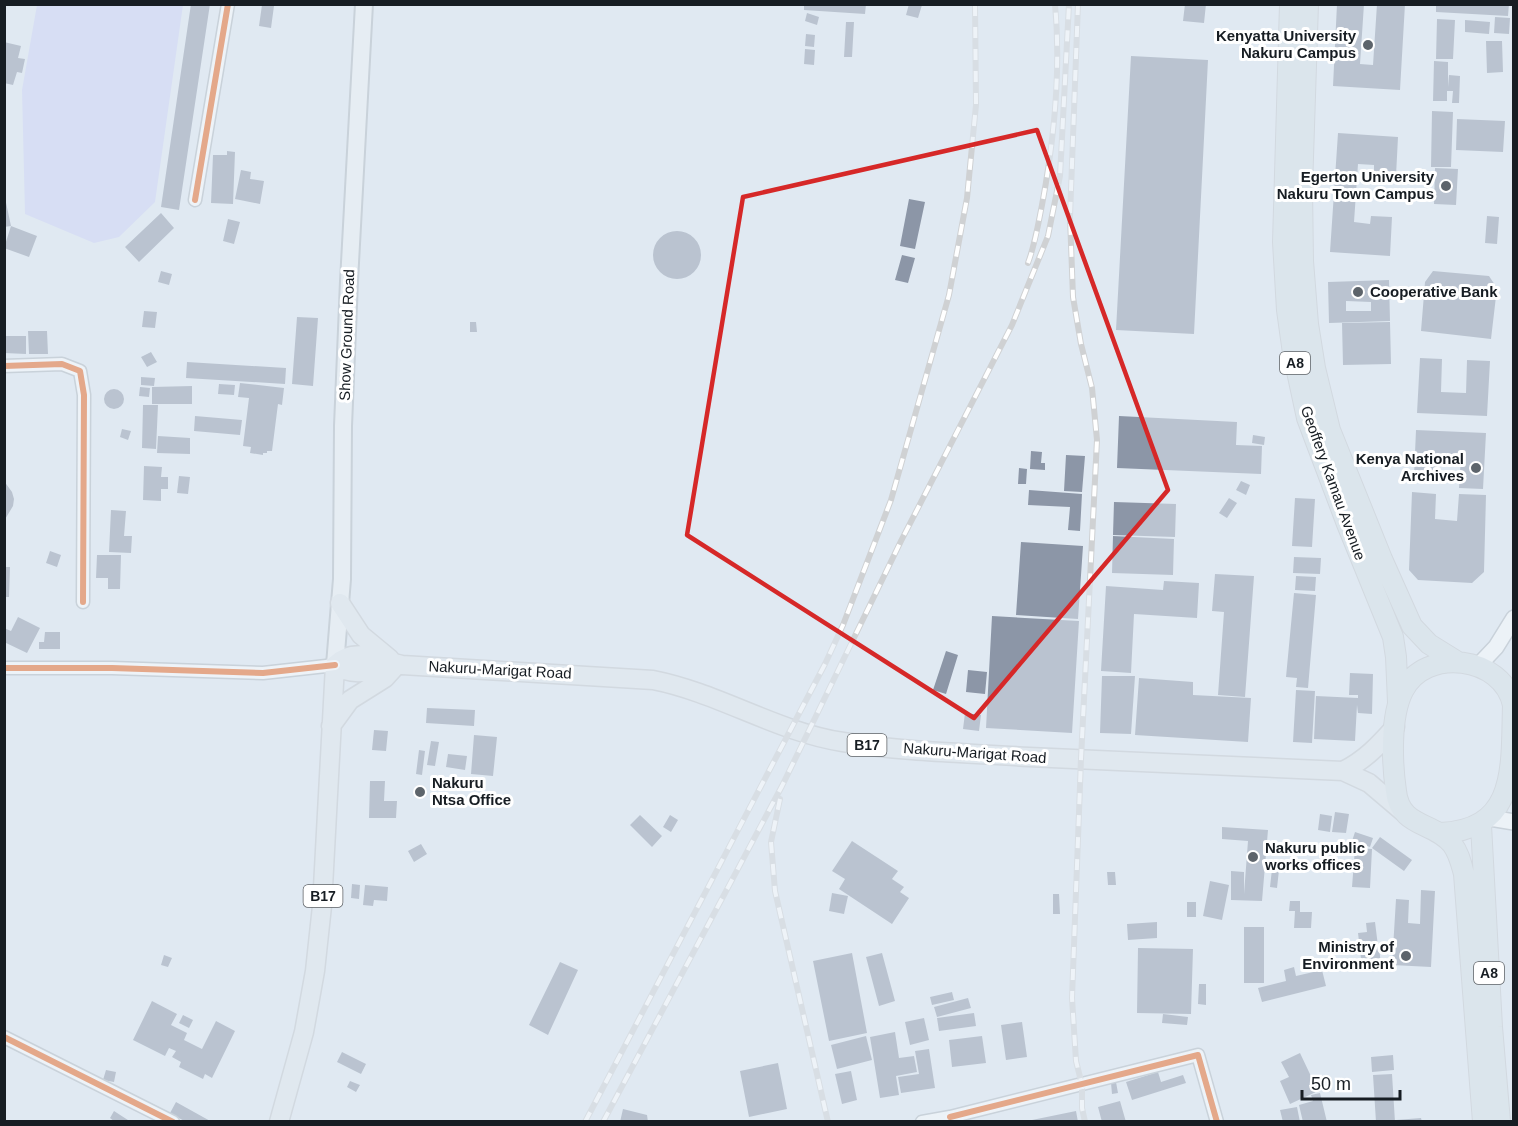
<svg xmlns="http://www.w3.org/2000/svg" width="1518" height="1126" font-family="Arial,sans-serif">
<style>
.green{fill:#ccd1f5}
.building{fill:#8c96a7;fill-rule:evenodd}
.lines{fill:none;stroke-linecap:round;stroke-linejoin:round}
.minor-casing{stroke:#adb5bc;stroke-width:15}
.tertiary-casing{stroke:#adb5bc;stroke-width:18}
.secondary-casing{stroke:#adb5bc;stroke-width:20}
.primary-casing{stroke:#c1c5ca;stroke-width:21}
.trunk-casing{stroke:#c1c5ca;stroke-width:22}
.minor{stroke:#fafcfd;stroke-width:12}
.tertiary{stroke:#fafcfd;stroke-width:15}
.secondary{stroke:#edf2f4;stroke-width:16}
.primary{stroke:#dfe6ea;stroke-width:18}
.trunk{stroke:#d6e0e4;stroke-width:20}
.rail-casing{stroke:#cfd1d3;stroke-width:6}
.rail{stroke:#fff;stroke-width:4;stroke-dasharray:11;stroke-linecap:butt}
.cycleway-casing{stroke:#fff;stroke-width:10}
.cycleway{stroke:#e8590c;stroke-width:6}
.marked{fill:none;stroke:#d62828;stroke-width:4.5;stroke-linejoin:round}
.poi-dot{fill:#5d646b;stroke:#fff;stroke-width:2}
.labels{text-anchor:middle;stroke-width:6;stroke-linejoin:round;paint-order:stroke}
.shield{fill:#fff;stroke:#5d6165;stroke-width:1.5}
.shield-label{font-size:14px;font-weight:bold;fill:#171d23}
.poi-label{font-size:15px;font-weight:bold;fill:#171d23;stroke:#fff;text-anchor:end}
.street-label{font-size:15px;fill:#171d23;stroke:#fff}
</style>
<rect width="100%" height="100%" fill="#e0e9f2"/>
<!-- green -->
<path class="green" d="M37 5H183L155 202 119 237 94 243 25 214 22 90Z"/>
<!-- building -->
<path class="building" d="M191 4H210L179 210 161 207Z
M804 4H866L865 14 804 10Z
M909 4 922 5 918 18 906 15Z
M1185 4H1206L1204 23 1183 21Z
M1337 4H1364L1360 64 1373 65 1377 4H1405L1400 90 1333 86Z
M1436 4H1509L1508 16 1436 12Z
M262 5 274 6 271 28 259 26Z
M807 13 819 17 817 25 805 21Z
M1495 17 1510 18 1509 34 1494 33Z
M1437 19 1455 20 1453 59H1436Z
M1465 20 1490 22 1489 34 1465 32Z
M846 22H854L852 57H844Z
M806 34 815 35 814 47 805 46Z
M1486 41H1502L1503 72 1487 73Z
M4 42 21 46 18 58 25 59 22 73 17 72 13 85 4 83Z
M805 49 815 50 814 65 804 64Z
M1131 56 1208 60 1194 334 1116 330Z
M1434 61 1448 62V87L1449 75 1460 76 1459 103H1452L1453 91H1447V101H1433Z
M1432 111 1453 112 1451 167H1431Z
M1457 119 1505 121 1503 152 1456 150Z
M1338 133 1398 137 1396 176 1374 175V165L1358 164 1354 222 1370 224 1371 216 1392 217 1390 256 1330 252Z
M227 151 235 152 233 204 211 203 213 155H227Z
M1435 168 1458 169 1456 205 1434 204Z
M241 170 251 172 250 179 264 181 260 204 235 199Z
M4 193 11 226 4 227Z
M909 199 925 202 915 249 900 246Z
M161 213 174 228 139 262 125 247Z
M1487 216 1499 217 1497 244 1485 243Z
M228 219 240 222 234 244 223 241Z
M11 226 37 236 29 257 4 248Z
M653 255a24 24 0 1 1 48 0a24 24 0 1 1-48 0Z
M902 255 915 258 908 283 895 280Z
M161 271 172 274 169 285 158 282Z
M1433 271 1489 276 1497 288 1491 339 1421 331 1425 282Z
M1389 280 1390 321 1329 323 1328 282ZM1346 301 1371 302V311H1346Z
M144 311 157 312 155 328 142 327Z
M297 317 318 318 313 386 292 384Z
M470 322H476L477 332H470Z
M1390 322 1391 364 1343 365 1342 323Z
M28 331H47L48 354H29Z
M4 336H26V354L4 353Z
M151 352 157 362 147 367 141 357Z
M1420 358 1442 359 1441 392 1466 393 1467 360 1490 361 1487 416 1417 413Z
M187 362 286 368 285 384 186 378Z
M141 377 155 378 154 386 141 385Z
M240 383 284 388 282 405 278 404 272 451H267V453H263V455L250 453 251 447 243 446 249 398 238 397Z
M219 384 235 385 234 395 218 394Z
M192 386V404H152V387Z
M140 387 150 388 149 397 139 396Z
M104 399a10 10 0 1 1 20 0a10 10 0 1 1-20 0Z
M143 405H158L156 449 142 448Z
M195 416 242 420 240 435 194 431Z
M1119 416 1237 422 1236 445 1262 446 1261 474 1117 468Z
M122 429 131 431 128 440 120 437Z
M1416 430 1486 433 1483 489 1459 488 1461 456 1439 455 1438 477 1414 476Z
M1253 435 1265 437 1264 445 1252 443Z
M158 436 190 438V454L157 453Z
M1031 451 1042 452 1041 463H1045V470L1030 469Z
M1066 455 1085 456 1082 492 1064 491Z
M144 466 162 467 161 477H168V489H161V501L143 500Z
M1019 468 1027 469 1026 484H1018Z
M179 476 190 477 188 494 177 493Z
M4 481 12 492 14 499 13 506 4 521Z
M1241 481 1250 485 1246 495 1236 490Z
M1029 490 1082 494 1080 531 1068 530 1070 507 1028 505Z
M1412 492 1436 494 1435 519 1457 521 1459 494 1486 495 1484 572 1472 583 1418 580 1409 570Z
M1229 498 1237 503 1227 518 1219 513Z
M1295 498 1315 499 1312 547 1292 546Z
M1114 502 1176 504 1175 537 1113 535Z
M111 510 126 511 124 536H132L131 553 109 552Z
M1113 536 1174 539 1173 575 1112 573Z
M1021 542 1083 546 1078 619 1016 615Z
M50 551 61 555 57 567 46 563Z
M97 555H121L120 589H108V578H96Z
M1294 557 1321 558 1320 574 1293 573Z
M4 567H10L9 597H4Z
M1215 574 1254 576 1245 697 1218 695 1224 612 1212 611Z
M1296 576 1316 577 1315 591 1295 590Z
M1164 581 1199 583 1197 618 1134 614 1131 673 1101 671 1106 586 1163 590Z
M1294 593 1316 595 1308 688 1296 687 1297 678 1286 677Z
M992 616 1079 621 1072 733 986 728Z
M18 617 40 628 27 653 4 642V628L11 631Z
M45 632H60V649H39V642H44Z
M946 651 958 655 946 694 933 690Z
M968 670 987 672 985 694 966 692Z
M1350 673 1373 674 1372 714 1358 713 1357 705 1355 741 1314 739 1316 696 1358 698V695H1349Z
M1102 676H1135L1131 734 1100 733Z
M1139 678 1193 682V695L1251 698 1248 742 1135 735Z
M1296 690 1315 691 1312 743 1293 742Z
M427 708 475 710 474 726 426 723Z
M965 713 981 715 979 731 963 729Z
M374 730 388 731 386 751 372 750Z
M474 735 497 737 493 776 471 774Z
M431 741 439 742 435 766 427 765Z
M419 750 425 751 422 775 416 774Z
M448 754 467 756 465 770 446 767Z
M370 781H385L384 801H397L396 818H369Z
M1335 812 1349 814 1346 833 1332 832Z
M1320 814 1332 816 1330 832 1318 830Z
M640 815 662 836 652 847 630 825Z
M670 815 678 820 671 832 663 827Z
M1222 827 1268 830 1262 901 1231 900V871L1244 872V894L1248 841 1222 839Z
M1355 832 1373 838 1370 847 1352 841Z
M1380 837 1412 860 1404 871 1372 848Z
M852 841 898 871 892 879 904 887 900 892 909 898 892 924 839 889 845 879 832 871Z
M421 844 427 854 414 862 408 851Z
M1355 848 1372 849 1370 888 1352 887Z
M1272 869 1279 870 1277 888 1270 887Z
M1107 872H1115L1116 885H1108Z
M1210 881 1229 885 1222 920 1203 916Z
M352 884 360 885 359 899 351 898Z
M365 885 388 887 387 901 374 900 373 906 363 905Z
M1421 890 1435 891 1431 967 1392 965 1396 899 1409 900 1408 923 1420 924Z
M832 893 848 896 844 914 829 911Z
M1053 894H1059L1060 914H1053Z
M1290 901H1300V912H1312L1311 928H1294L1295 911H1289Z
M1187 902H1196V917H1187Z
M1157 922V938L1128 940 1127 924Z
M1375 922 1378 946 1366 947H1379L1381 965 1362 967 1358 933 1367 932 1366 923Z
M1244 927H1264V983H1244Z
M1138 948 1193 949 1191 1014 1137 1013Z
M852 953 867 1033 829 1041 813 961Z
M882 953 895 1001 879 1006 866 957Z
M164 955 172 958 168 967 161 965Z
M560 962 578 970 548 1035 529 1025Z
M1294 967 1296 976 1322 970 1326 986 1262 1002 1258 988 1286 981 1284 970Z
M1199 984H1206V1005L1198 1004Z
M952 992 954 1000 932 1005 930 997Z
M968 998 971 1008 937 1017 934 1007Z
M152 1001 177 1014 171 1025 187 1033 184 1040 202 1049 216 1021 235 1031 212 1078 205 1074 203 1079 179 1067 181 1062 172 1057 176 1051 169 1048 165 1056 133 1040Z
M974 1013 976 1026 939 1031 937 1018Z
M1163 1014 1188 1017 1187 1025 1162 1023Z
M183 1015 193 1020 189 1028 179 1023Z
M924 1018 929 1040 910 1045 905 1022Z
M1022 1022 1027 1057 1006 1060 1001 1025Z
M895 1032 899 1058 914 1056 917 1072 896 1076 899 1095 880 1098 870 1037Z
M866 1036 872 1060 837 1069 831 1045Z
M982 1036 986 1063 952 1067 949 1040Z
M929 1049 935 1088 901 1093 898 1077 919 1074 915 1051Z
M342 1052 366 1064 361 1074 337 1062Z
M1300 1053 1318 1091 1290 1104 1280 1081 1289 1077 1281 1062Z
M1393 1055 1394 1070 1372 1072 1371 1057Z
M778 1063 787 1109 749 1117 740 1071Z
M106 1070 116 1072 114 1082 103 1080Z
M851 1071 857 1100 842 1104 835 1074Z
M1158 1072 1161 1082 1183 1075 1186 1083 1132 1100 1126 1082Z
M1392 1074 1395 1122H1376L1373 1075Z
M350 1081 360 1085 356 1092 347 1087Z
M1116 1082 1118 1093 1112 1094 1111 1083Z
M1320 1093 1327 1122H1303L1299 1105 1313 1101 1311 1095Z
M1120 1101 1126 1122H1102L1098 1107Z
M176 1102 212 1122H186L170 1113Z
M1297 1107 1300 1122H1283L1280 1110Z
M623 1109 647 1115 648 1122H620Z
M114 1111 131 1122H115L110 1118Z
M1076 1111 1078 1122H1032V1120Z
M1421 1118 1422 1122H1396V1120Z"/>
<g class="lines">
<defs>
<path id="minor" d="M195 200 228 4
M4 366 62 364 80 371 84 395 83 602
M4 668H112L263 673 335 665
M4 1037 173 1122
M950 1117 1198 1055 1217 1122
M922 1122 950 1117 951 1122"/>
<path id="tertiary" d="M1478 666 1496 647 1514 618
M1490 818 1514 822"/>
<path id="secondary" d="M335 665 342 579 343 426 349 281 364 4"/>
<path id="primary" d="M340 603 361 635 390 659
M335 665C353 678 374 670 394 667
M331 726 350 700 385 678 395 667
M1343 771C1365 760 1379 745 1395 727
M279 1122 304 1032 315 971 322 906 335 665C354 646 380 660 402 665L653 680C719 693 777 732 843 742 904 752 967 753 1029 757 1134 762 1238 766 1343 771L1369 783 1402 811"/>
<path id="trunk" d="M1290 4 1283 242 1287 310 1293 353 1307 418 1347 524 1393 637 1396 657 1398 702
M1308 4 1302 188 1303 261 1308 324 1315 368 1330 430 1382 559 1412 626 1429 644 1458 662
M1481 825 1492 1027 1500 1122
M1440 833C1518 830 1511 766 1513 705 1503 656 1425 646 1403 691 1390 717 1392 763 1396 791 1400 828 1433 821 1452 844 1459 853 1461 863 1464 874L1483 1122"/>
</defs>
<!-- minor casing -->
<use href="#minor" class="minor-casing"/>
<!-- tertiary casing -->
<use href="#tertiary" class="tertiary-casing"/>
<!-- secondary casing -->
<use href="#secondary" class="secondary-casing"/>
<!-- primary casing -->
<use href="#primary" class="primary-casing"/>
<!-- trunk casing -->
<use href="#trunk" class="trunk-casing"/>
<!-- minor -->
<use href="#minor" class="minor"/>
<!-- tertiary -->
<use href="#tertiary" class="tertiary"/>
<!-- secondary -->
<use href="#secondary" class="secondary"/>
<!-- primary -->
<use href="#primary" class="primary"/>
<!-- trunk -->
<use href="#trunk" class="trunk"/>
<defs>
<path id="rail" d="M1078 4 1070 217 1073 297 1081 344 1092 388 1097 440 1081 759 1072 998 1076 1061 1082 1085V1108L1085 1122
M1028 263C1035 244 1038 225 1042 205 1054 141 1061 69 1055 4
M780 799 771 842 775 891 828 1122
M585 1122 825 664 843 625 891 500 949 295 967 198 976 105 975 4
M603 1122 782 786 901 541 1012 325 1048 236 1060 176 1069 4"/>
</defs>
<!-- rail casing -->
<use href="#rail" class="rail-casing"/>
<!-- rail -->
<use href="#rail" class="rail"/>
<defs>
<path id="cycleway" d="M195 200 228 4
M4 366 62 364 80 371 84 395 83 602
M4 668H112L263 673 335 665
M4 1037 173 1122
M950 1117 1198 1055 1217 1122"/>
</defs>
<!-- cycleway casing -->
<use href="#cycleway" class="cycleway-casing"/>
<!-- cycleway -->
<use href="#cycleway" class="cycleway"/>
</g>
<!-- marked area -->
<path d="M0 0H1518V1126H0ZM1037 130 1168 490 974 718 687 535 743 197Z" fill="#e0e9f2" fill-opacity=".55" fill-rule="evenodd"/>
<path class="marked" d="M1037 130 1168 490 974 718 687 535 743 197Z"/>
<!-- markers -->
<g class="poi-dot">
<circle cx="1368" cy="45" r="6"/>
<circle cx="1446" cy="186" r="6"/>
<circle cx="1358" cy="292" r="6"/>
<circle cx="1476" cy="468" r="6"/>
<circle cx="420" cy="792" r="6"/>
<circle cx="1253" cy="857" r="6"/>
<circle cx="1406" cy="956" r="6"/>
</g>
<g class="labels">
<!-- shield labels -->
<g class="shield">
<rect x="1280" y="352" width="30" height="22" rx="4.5"/>
<rect x="847.5" y="734" width="39" height="22" rx="4.5"/>
<rect x="303.5" y="885" width="39" height="22" rx="4.5"/>
<rect x="1474" y="962" width="30" height="22" rx="4.5"/>
</g>
<g class="shield-label">
<text x="1295" y="368">A8</text>
<text x="867" y="750">B17</text>
<text x="323" y="901">B17</text>
<text x="1489" y="978">A8</text>
</g>
<!-- poi labels -->
<g class="poi-label">
<text x="1356" y="41">Kenyatta University<tspan x="1356" dy="17">Nakuru Campus</tspan></text>
<text x="1434" y="182">Egerton University<tspan x="1434" dy="17">Nakuru Town Campus</tspan></text>
<text x="1370" y="297" text-anchor="start">Cooperative Bank</text>
<text x="1464" y="464">Kenya National<tspan x="1464" dy="17">Archives</tspan></text>
<text x="432" y="788" text-anchor="start">Nakuru<tspan x="432" dy="17">Ntsa Office</tspan></text>
<text x="1265" y="853" text-anchor="start">Nakuru public<tspan x="1265" dy="17">works offices</tspan></text>
<text x="1394" y="952">Ministry of<tspan x="1394" dy="17">Environment</tspan></text>
</g>
<!-- street labels -->
<g class="street-label">
<text transform="translate(347 335) rotate(-88)" y="5">Show Ground Road</text>
<text transform="translate(1333 483) rotate(70)" y="5">Geoffery Kamau Avenue</text>
<text transform="translate(500 670) rotate(3)" y="5">Nakuru-Marigat Road</text>
<text transform="translate(975 753) rotate(4)" y="5">Nakuru-Marigat Road</text>
</g>
</g>
<!-- border -->
<rect width="1518" height="1126" fill="none" stroke="#171d23" stroke-width="12"/>
<!-- scale -->
<path d="M1302 1090v9h98v-9" fill="none" stroke="#171d23" stroke-width="3"/>
<text x="1311" y="1090" font-size="18" fill="#171d23" stroke="#ffffff" stroke-width="4.5" paint-order="stroke">50 m</text>
</svg>
